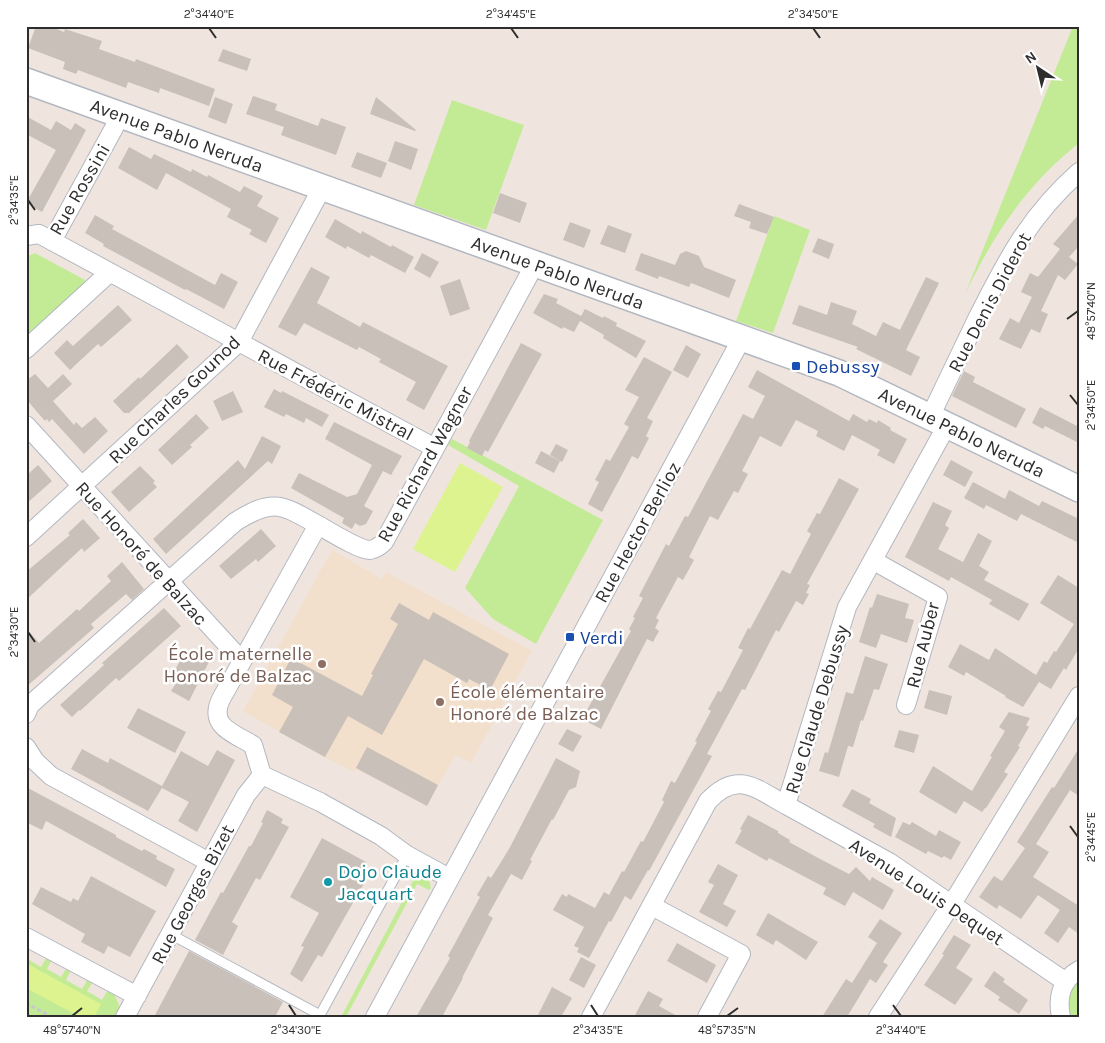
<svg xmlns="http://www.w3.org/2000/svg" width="1105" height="1043" font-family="Karla,sans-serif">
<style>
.education{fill:#f2dfcc}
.green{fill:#c3eb95}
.pitch{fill:#dcf390}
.building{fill:#c8c0b9}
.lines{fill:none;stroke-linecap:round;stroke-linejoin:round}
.lane-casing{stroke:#b2b7c1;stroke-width:11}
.street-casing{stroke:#b2b7c1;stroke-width:20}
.secondary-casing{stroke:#b2b7c1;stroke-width:28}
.path{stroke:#c8c8c8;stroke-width:3;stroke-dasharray:4 2.5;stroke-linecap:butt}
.lane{stroke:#fff;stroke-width:9}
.street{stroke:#fff;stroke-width:18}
.secondary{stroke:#fff;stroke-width:25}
.ticks{fill:none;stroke:#2d2d2d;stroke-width:2}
.transit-dot{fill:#1a4fb4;stroke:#fff;stroke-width:2}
.education-dot{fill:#8d6e63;stroke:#fff;stroke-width:2}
.culture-dot{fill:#0f9aa8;stroke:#fff;stroke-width:2}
.labels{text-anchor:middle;stroke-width:5;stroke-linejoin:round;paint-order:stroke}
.street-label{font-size:19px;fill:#2d2d2d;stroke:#fff}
.transit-label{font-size:19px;fill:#164399;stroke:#fff;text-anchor:start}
.education-label{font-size:19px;fill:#785e54;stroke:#fff;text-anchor:end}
.culture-label{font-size:19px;fill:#0d838f;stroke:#fff;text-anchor:start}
.neatline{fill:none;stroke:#2d2d2d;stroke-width:2}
.ticks-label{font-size:12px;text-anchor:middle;fill:#2d2d2d}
</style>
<rect width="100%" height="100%" fill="#efe5de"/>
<!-- education -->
<path class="education" d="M332 550 382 579 386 572 532 651 471 763 455 755 427 806 356 769 354 772 326 758 243 711Z"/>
<!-- green -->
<path class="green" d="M1073 26H1079V143C1025 186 995 233 965 294Z
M452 100 524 125 486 230 414 205Z
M774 216 810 230 773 333 736 321Z
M35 253 85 280 84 286 26 343V257Z
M452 439 603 520 536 644 493 619 465 588 519 486 448 445Z
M414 869 428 876 431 888 429 890 417 884 346 1017H341L413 881 402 875Z
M48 955 53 958 47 969 61 977 68 966 72 968 66 980 82 989 89 977 94 980 87 991 102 1000 109 988 112 989 121 1010 117 1017H26V958L41 967Z
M1079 979V1017H1069L1067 1013 1068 992Z"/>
<!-- pitch -->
<path class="pitch" d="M460 463 503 487 455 572 413 549Z
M26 963 101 1004 94 1017H80L26 988Z"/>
<!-- building -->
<path class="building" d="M36 26H49L64 32 65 29 102 41 99 49 135 62 136 59 215 89 209 106 160 88 159 93 128 82 126 88 78 70 76 74 63 69 65 62 28 48Z
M223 49 251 59 247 71 218 61Z
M253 96 277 104 275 110 318 126 321 118 346 127 336 155 281 135 284 127 246 114Z
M215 97 233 104 226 124 208 117Z
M376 97 416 130 415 131 370 114Z
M26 116 51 130 56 121 71 130 75 123 86 130 42 212 26 203 56 150 26 134Z
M395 141 418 149 411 170 388 161Z
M129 147 151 159 154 154 191 172 192 169 207 177 208 175 240 192 244 186 263 196 257 206 279 218 266 243 249 234 252 230 227 217 231 209 166 173 157 190 118 168Z
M357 152 387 163 381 178 351 167Z
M500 193 527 203 520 223 493 213Z
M739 204 774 217 767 234 749 228 751 222 734 216Z
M1079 214V246L1069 257 1078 264 1065 280 1058 275 1041 311 1048 314 1040 333 1031 329 1021 349 999 339 1010 318 1019 323 1032 297 1021 292 1030 273 1038 277 1060 249 1053 244Z
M95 215 114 226 112 229 215 285 221 273 238 282 224 309 186 289 185 290 103 246 104 244 85 233Z
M335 219 361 234 362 231 391 247 392 245 414 257 405 273 371 255 369 258 347 246 346 249 325 237Z
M570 222 591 230 584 248 563 240Z
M608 225 632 234 625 253 600 244Z
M818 238 834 244 829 259 812 252Z
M686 251 699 256 704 267 736 280 729 298 691 283 689 287 659 276 658 279 635 270 641 253 675 265 680 254Z
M422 253 439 262 430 278 414 269Z
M311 267 330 277 317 303 360 327 363 322 448 366 424 410 406 400 416 382 379 362 381 359 359 347 357 350 304 323 296 336 278 327Z
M926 277 939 283 906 350 920 357 911 376 856 349 858 347 792 324 799 305 827 315 831 302 857 311 852 324 876 336 883 322 900 330Z
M460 279 470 309 450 316 440 286Z
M544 294 558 299 556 303 581 316 585 309 603 318 604 316 617 323 616 326 646 341 636 358 603 338 604 335 580 321 574 332 563 327 562 329 533 313Z
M118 305 132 320 101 347 98 344 70 370 54 353 67 340 73 346Z
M521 343 542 354 488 452 485 450 482 456 467 448 470 442 469 441Z
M177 344 189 357 129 413H124L113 401 139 377 140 379Z
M686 345 701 354 688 378 673 370Z
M644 357 672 372 647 418 653 421 646 436 649 438 638 459 632 456 602 512 588 504 599 482 595 480 606 459 610 461 629 427 624 424 639 397 625 390Z
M757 370 849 421 853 414 867 422 869 419 877 423 878 420 891 428 890 430 907 439 894 464 877 455 880 450 852 435 844 451 816 436 818 431 796 420 781 447 760 436 742 471 748 474 738 493 734 491 718 520 710 516 689 557 694 560 683 580 678 577 656 618 659 620 655 628 659 631 653 642 647 639 601 729 582 719 631 631 629 629 635 618 633 617 643 598 639 596 666 544 669 546 685 516 688 517 743 414 753 419 765 396 748 387Z
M964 371 975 377 973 382 1026 409 1016 428 952 396Z
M35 374 48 388 63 374 72 384 53 401 74 425 76 422 82 428 95 417 108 431 84 454 52 419 49 422 47 419 45 421 26 399V381Z
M274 389 281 393 282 391 329 415 322 427 306 418 304 423 286 414 284 417 264 407Z
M233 391 243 412 222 421 213 401Z
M1040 407 1079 427V443L1045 426 1043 429 1032 423Z
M196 414 209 428 190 445 192 447 172 465 158 450Z
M334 422 402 456 391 475 383 471 364 506 373 511 366 524 360 526 355 523 352 529 342 523 344 518 291 488 299 473 347 497 357 494 372 465 325 439Z
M262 436 281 446 272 464 268 461 166 554 153 539 238 460 245 469Z
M556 444 568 450 562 462 550 455Z
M541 451 560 461 554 473 535 463Z
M951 460 973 472 965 487 943 475Z
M38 465 52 481 26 504V476Z
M140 466 155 481 153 483 157 487 129 512 111 492Z
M839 478 859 489 807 584 810 585 806 593 809 594 803 605 796 601 779 632 776 630 745 690 742 689 707 754 712 756 649 871 648 870 631 900 625 896 611 922 609 921 589 958 577 952 579 948 574 946 584 927 553 910 562 894 567 897 568 894 595 908 604 892 609 895 622 871 624 872 641 841 643 842 664 802 662 800 671 781 675 783 697 742 695 741 711 711 708 709 718 691 721 692 743 650 738 648 748 628 750 629 782 570 790 574 811 534 807 531 817 513 820 514Z
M973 482 1005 499 1009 490 1039 506 1042 501 1079 519V543L1021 514 1017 521 986 505 984 509 964 498Z
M933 502 952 511 945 525 949 528 938 549 963 562 978 533 992 541 979 566 989 572 984 580 1029 604 1019 621 989 604 992 600 951 577 949 581 905 557Z
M83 519 100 538 84 552 82 548 26 600V572L70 535 68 533Z
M261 529 276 546 258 562 256 559 231 579 219 566Z
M122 562 144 589 132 600 126 594 91 624 94 628 26 687V628L39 643 77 609 79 611 111 581 107 576Z
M1058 575 1079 588V648L1066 670 1064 668 1051 689 1039 682 1023 707 1005 697 1006 696 966 672 964 676 948 667 960 644 989 660 995 648 1036 675 1044 661 1047 663 1054 651 1056 652 1074 624 1040 603Z
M877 594 909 604 905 618 914 620 907 643 881 634 876 648 859 642 870 607 872 608Z
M399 603 429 620 433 612 509 654 490 690 469 679 467 683 424 659 382 735 348 716 325 757 279 732 293 707 272 695 291 658 362 696 373 675 371 674 398 624 390 619Z
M164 608 181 626 119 681 116 678 80 711 79 710 72 717 60 705 104 665 102 663Z
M193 649 211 658 189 701 171 691 175 685 169 681 181 659 186 662Z
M865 656 888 664 879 690 874 689 863 721 861 720 853 747 848 746 839 777 819 771 825 752 828 753 846 692 853 694Z
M929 690 952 696 947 715 924 708Z
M138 708 186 732 175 753 127 728Z
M1009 712 1030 718 1026 725 1029 727 1018 746 1020 747 1004 772 1008 774 986 808H985L982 812 964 801 956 814 919 792 933 766 972 791 992 757 990 756 1005 731 999 727Z
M567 729 582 736 573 752 558 744Z
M899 730 919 735 914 753 894 747Z
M367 747 438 785 427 806 356 768Z
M1079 748V796L1070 790 1036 844 1049 852 1033 877 1079 906V934L1069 927 1058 943 1044 933 1060 910 1038 895 1021 919 999 905 997 909 979 897 994 876 1002 881 1025 848 1017 842 1052 787 1054 788Z
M82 749 108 763 110 758 162 786 181 751 208 766 217 750 235 760 197 832 178 821 189 802 162 788 148 811 71 769Z
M556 758 580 771 576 787 569 790 553 820 552 819 530 860 532 861 522 880 511 874 488 915 493 918 462 978H463L442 1017H416L450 958 448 956 480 897 477 895 488 876 491 878 509 849Z
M26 787 116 835V837L142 851 144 849 157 856 156 859 175 869 166 887 46 821 42 830 26 822Z
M852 789 871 799 869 803 896 818 891 837 873 827 875 824 842 806Z
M267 810 283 819 281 823 289 827 260 880 256 878 232 922 238 926 223 955 195 940 221 892 223 893 249 846H251L263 823 261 822Z
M748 815 778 831V833L790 840 789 842 822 860 849 874 856 867 870 881 872 877 894 890 883 910 853 892 845 906 823 894 826 888 769 858 767 861 735 843 742 830 740 829Z
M903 822 910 825 912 822 936 836 939 830 961 842 951 860 944 856 942 858 928 851 926 854 895 837Z
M322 838 366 862 362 869 370 873 322 957 318 955 302 982 290 974 304 947 301 946 319 913 290 897Z
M718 864 738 875 723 904 736 911 727 927 699 912 714 885 708 882Z
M91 876 156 911 130 957 108 946 104 954 81 942 85 934 32 904 41 887 71 902 73 898 78 901Z
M768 913 818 942 806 960 776 940 773 945 756 935Z
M880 919 902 933 883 962 888 965 876 983 870 979 847 1017H822L846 979 852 983 877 943 868 937Z
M954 935 971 945 956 968 973 979 955 1005 924 985 944 955 942 954Z
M677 943 716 965 707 983 667 961Z
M189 951 283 1002 275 1017H154Z
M581 957 596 965 584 988 569 980Z
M994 971 1005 979 1003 982 1028 1000 1019 1014 998 1000 1000 997 984 986Z
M552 987 572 998 561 1017H537Z
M648 991 663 999 659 1006 679 1017H634Z"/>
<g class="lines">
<defs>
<path id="lane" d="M170 934 320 1015
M319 1017 407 855"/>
<path id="street" d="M26 236 39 234 52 241 114 128 119 114
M52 241 435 448
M26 349 109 273
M930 417C945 385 961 353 976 321 1005 263 1029 216 1079 172
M26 425 242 661
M26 537 239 342 323 186
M874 561 938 597 906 705
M26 714 30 705 235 522C273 498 281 504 318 525
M26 747 35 761 51 776 209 862
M262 775 253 745C233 733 208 726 221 699L318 525C329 531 359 550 370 550 376 549 380 546 384 542L535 264
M262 775 320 802 381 836 407 855 449 878
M786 805 889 862 1066 982
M652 906 741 954 707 1017
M26 937 137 996
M125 1017 246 795 262 775
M375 1017 742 338
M591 1017 708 801C737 770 755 788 786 805L847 607 947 425
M878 1017 958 894 1079 696
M1061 1017C1057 998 1061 980 1079 970"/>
<path id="secondary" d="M26 81 839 373 1079 489"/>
</defs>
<!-- lane casing -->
<use href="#lane" class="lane-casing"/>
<!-- street casing -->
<use href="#street" class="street-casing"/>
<!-- secondary casing -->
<use href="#secondary" class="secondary-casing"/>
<!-- path -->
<path class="path" d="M26 1003 52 1017"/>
<!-- lane -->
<use href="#lane" class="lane"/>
<!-- street -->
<use href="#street" class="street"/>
<!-- secondary -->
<use href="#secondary" class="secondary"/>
</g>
<!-- ticks -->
<path class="ticks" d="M209 28 216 38M511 28 518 38M813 28 820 38M28 200 35 210M1067 319 1078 311M1070 395 1078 405M28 632 35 642M1070 826 1078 837M289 1005 296 1016M591 1005 598 1016M893 1005 901 1016M72 1016 82 1008M727 1016 738 1008"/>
<!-- markers -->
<g class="transit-dot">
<rect x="791" y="361" width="10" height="10" rx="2.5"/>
<rect x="565" y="632" width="10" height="10" rx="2.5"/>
</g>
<g class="education-dot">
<circle cx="322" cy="664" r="5"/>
<circle cx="440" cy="702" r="5"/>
</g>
<circle class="culture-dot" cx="328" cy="882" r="5"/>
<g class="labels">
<!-- street labels -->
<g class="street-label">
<text transform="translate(177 135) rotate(20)" y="7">Avenue Pablo Neruda</text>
<text transform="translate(79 189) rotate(-60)" y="7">Rue Rossini</text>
<text transform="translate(558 272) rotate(20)" y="7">Avenue Pablo Neruda</text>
<text transform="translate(989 302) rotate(-62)" y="7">Rue Denis Diderot</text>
<text transform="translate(336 394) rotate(28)" y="7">Rue Frédéric Mistral</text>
<text transform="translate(174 399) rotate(-44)" y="7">Rue Charles Gounod</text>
<text transform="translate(962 432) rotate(26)" y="7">Avenue Pablo Neruda</text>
<text transform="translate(424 464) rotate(-61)" y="7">Rue Richard Wagner</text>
<text transform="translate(637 532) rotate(-61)" y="7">Rue Hector Berlioz</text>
<text transform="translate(142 553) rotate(48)" y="7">Rue Honoré de Balzac</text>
<text transform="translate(922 645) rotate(-76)" y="7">Rue Auber</text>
<text transform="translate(816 709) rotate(-73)" y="7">Rue Claude Debussy</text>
<text transform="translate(927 891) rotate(33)" y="7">Avenue Louis Dequet</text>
<text transform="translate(192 894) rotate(-62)" y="7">Rue Georges Bizet</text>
</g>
<!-- transit labels -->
<g class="transit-label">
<text x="806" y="373">Debussy</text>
<text x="580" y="644">Verdi</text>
</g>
<!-- education labels -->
<g class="education-label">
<text x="312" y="660">École maternelle<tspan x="312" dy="22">Honoré de Balzac</tspan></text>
<text x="450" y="698" text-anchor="start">École élémentaire<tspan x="450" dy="22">Honoré de Balzac</tspan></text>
</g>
<!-- culture labels -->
<g class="culture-label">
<text x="338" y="878">Dojo Claude<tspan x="338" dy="22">Jacquart</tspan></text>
</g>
</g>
<!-- border -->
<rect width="1105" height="1043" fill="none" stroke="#ffffff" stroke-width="55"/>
<!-- north arrow -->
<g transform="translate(1038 68) rotate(325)" stroke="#ffffff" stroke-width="4" paint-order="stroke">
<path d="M0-4L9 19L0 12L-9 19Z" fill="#2d2d2d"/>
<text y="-8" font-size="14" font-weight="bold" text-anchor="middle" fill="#2d2d2d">N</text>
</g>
<rect x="28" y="28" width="1050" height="988" class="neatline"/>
<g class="ticks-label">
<text x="209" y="18">2°34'40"E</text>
<text x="511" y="18">2°34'45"E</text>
<text x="813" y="18">2°34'50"E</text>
<text transform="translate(14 200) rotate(-90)" y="4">2°34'35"E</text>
<text transform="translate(1091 311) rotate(-90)" y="4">48°57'40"N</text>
<text transform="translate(1091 405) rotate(-90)" y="4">2°34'50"E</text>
<text transform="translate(14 632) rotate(-90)" y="4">2°34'30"E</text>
<text transform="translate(1091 837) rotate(-90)" y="4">2°34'45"E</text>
<text x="72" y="1034">48°57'40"N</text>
<text x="296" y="1034">2°34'30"E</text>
<text x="598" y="1034">2°34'35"E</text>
<text x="727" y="1034">48°57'35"N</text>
<text x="901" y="1034">2°34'40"E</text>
</g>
</svg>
